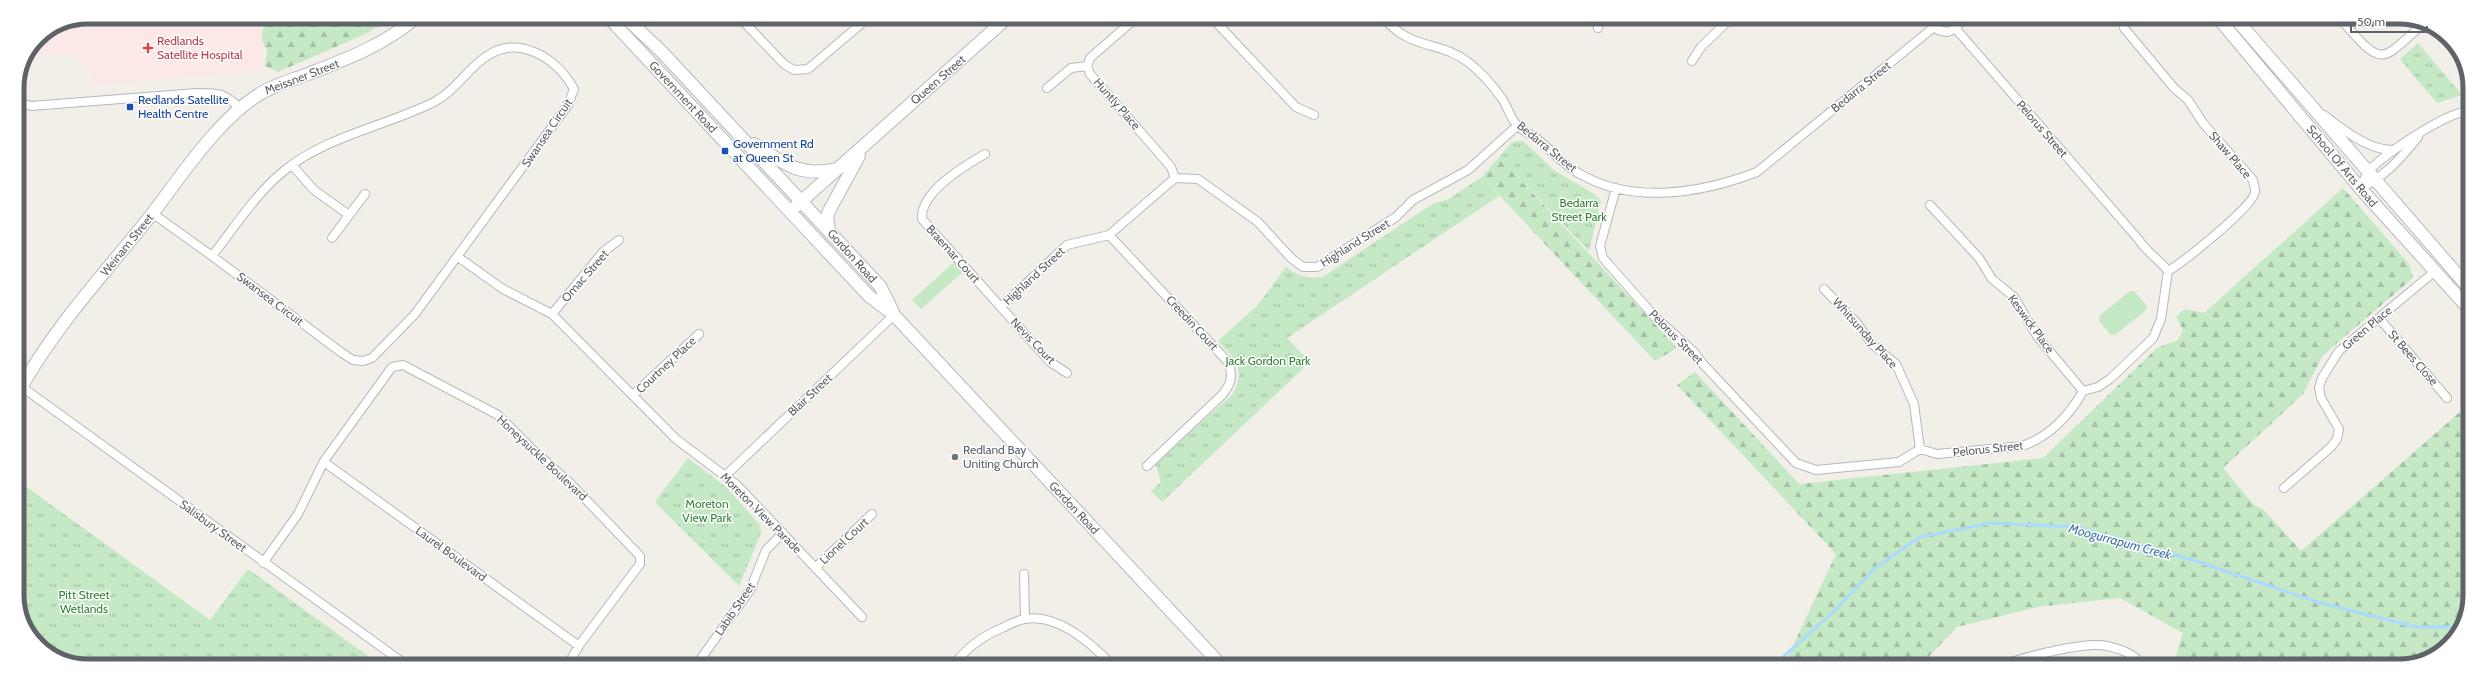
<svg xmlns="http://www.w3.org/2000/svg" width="2487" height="683" font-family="Cabin,sans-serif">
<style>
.medical{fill:#fce8e6}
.grass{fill:#c5e8c5}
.forest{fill:url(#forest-firs)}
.park{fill:url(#park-tufts)}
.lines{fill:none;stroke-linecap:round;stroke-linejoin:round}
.stream{stroke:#aadaff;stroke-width:3}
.street-casing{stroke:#b5b8bc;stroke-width:10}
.secondary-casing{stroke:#b6babf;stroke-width:14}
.street{stroke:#fff;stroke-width:8}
.secondary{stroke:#fff;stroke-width:12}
.health-dot{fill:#e0444e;stroke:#fff;stroke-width:1.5}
.transit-dot{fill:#1a4fb4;stroke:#fff;stroke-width:1.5}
.worship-dot{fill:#6b7280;stroke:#fff;stroke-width:1.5}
.labels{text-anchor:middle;stroke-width:3;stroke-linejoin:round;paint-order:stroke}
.health-label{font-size:12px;fill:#be3a42;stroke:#fff;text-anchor:start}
.street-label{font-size:12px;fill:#5f6368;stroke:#fff}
.transit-label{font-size:12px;fill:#164399;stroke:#fff;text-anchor:start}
.park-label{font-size:12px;fill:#348238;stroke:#fff}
.worship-label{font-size:12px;fill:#5b616d;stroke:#fff;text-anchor:start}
.water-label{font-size:13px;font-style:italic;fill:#4174aa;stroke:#fff}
.rim{fill:none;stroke:#5f6368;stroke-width:5}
</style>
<defs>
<pattern id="forest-firs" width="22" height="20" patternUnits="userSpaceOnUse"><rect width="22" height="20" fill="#c5e8c5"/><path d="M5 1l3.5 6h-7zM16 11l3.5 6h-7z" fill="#a3c0a4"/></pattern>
<pattern id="park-tufts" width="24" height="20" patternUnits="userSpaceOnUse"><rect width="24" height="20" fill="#c5e8c5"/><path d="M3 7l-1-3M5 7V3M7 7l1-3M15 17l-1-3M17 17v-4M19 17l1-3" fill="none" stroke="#a3c0a4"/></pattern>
</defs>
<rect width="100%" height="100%" fill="#f1efe8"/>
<!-- medical -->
<path class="medical" d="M87 17H262V70L92 86 91 73 79 58 70 55 33 53V44L38 37 61 22Z"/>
<!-- grass -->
<path class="grass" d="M954 262 963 272 921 309 912 300Z
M2130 291H2134L2147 306 2146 310 2115 335H2111L2099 321 2100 315Z"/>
<!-- forest -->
<path class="forest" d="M266 17H394L363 35 278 72 265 66 267 50 262 41V33Z
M1499 157 1677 348 1655 361 1482 177Z
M2343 188 2409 264 2413 278 2323 355 2303 394 2223 468 2253 504 2264 510 2301 551 2469 404 2468 614 2443 651 2400 666H2173L2183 633 2120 598 2037 607 1957 627 1920 666 1784 665 1836 554 1677 385 1695 372 1799 484 2043 458 2157 348 2178 340 2183 330 2176 317 2184 309 2204 313Z"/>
<!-- park -->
<path class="park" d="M2418 43 2462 95 2437 103 2400 59Z
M1517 141H1523L1555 171 1596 195 1601 201 1589 251 1499 157 1511 143Z
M1482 177 1499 196 1287 338 1310 362 1162 502 1151 491 1161 482 1155 463 1233 394C1246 369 1236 360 1218 341L1257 306 1286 267C1298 276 1309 280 1324 276L1434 203 1447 200Z
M688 458 727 488 760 525 761 533 739 586 655 502Z
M17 480 210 620 248 569 379 664H69L34 642 17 600Z"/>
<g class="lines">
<!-- stream -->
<path class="stream" d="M1774 665 1831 614 1874 569 1920 537 1991 523 2076 527 2193 560 2317 602 2416 627H2459"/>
<defs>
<path id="street" d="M740 18 784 64 794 70 808 69 868 18
M1136 18 1090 58 1087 66 1090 74 1171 167 1175 178
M1212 18 1296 107 1314 115
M1384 18C1411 51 1439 40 1468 62 1481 72 1494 87 1503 100 1508 108 1511 120 1518 126 1523 131 1530 134 1536 138 1551 150 1563 165 1580 174 1634 205 1702 193 1757 172L1934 27
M1596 19 1598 28
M1930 19 1938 30 1947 32 1956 29 1961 19
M2344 23C2384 69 2381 61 2424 23
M2124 28 2174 88 2188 100 2203 123 2253 180C2253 184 2256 189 2255 192 2254 206 2182 263 2168 271
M1692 61 1701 47 1730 19
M1047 88 1071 68 1087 66
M17 102 31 106 197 93C219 93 224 93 240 108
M2324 115C2342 129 2368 150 2392 150
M985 154C964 166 920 192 922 219L1050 362 1067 373
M292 165 314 190 349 215
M1616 188 1600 246 1603 258 1655 317 1694 352 1703 364 1796 463 1816 470 1899 462 1920 449 1937 454 2022 446C2049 437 2070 415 2083 391L2098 387 2110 379 2153 338 2161 319 2168 271C2159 259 2147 253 2139 240L1956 29
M2360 188C2363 183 2365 177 2368 172 2382 155 2448 111 2470 111
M2360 188C2385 177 2401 158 2418 137
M1930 205 1979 258 1992 279 2014 297 2037 336 2083 391
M152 213 212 256 342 353 353 360 363 361 372 358 415 314 568 105 574 89C556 57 517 33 484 58 466 71 454 92 434 102 386 126 327 136 285 170 256 193 235 227 212 256
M1109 235 1229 363C1233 377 1231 384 1222 395L1147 466
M332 238 365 194
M458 257 503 289 552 314 676 439 737 485 862 617
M1824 289 1857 323 1872 344 1896 364 1914 404 1920 449
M1001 307 1067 245 1109 235 1175 178 1198 179 1258 222 1291 258 1303 267H1317L1396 217 1413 200 1468 170 1517 126
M552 314 603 252 619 240
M2379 318 2447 398
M22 387 405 664
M633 395 699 334
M324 462 579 646
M726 475 894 315
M2284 488 2331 447 2337 439 2339 429 2321 398 2319 388 2322 378 2339 351 2434 272
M263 563 298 514 324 461 392 367 403 365 498 415 534 451 571 484 640 556V564L580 644 568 664
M815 568 872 514
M1024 574 1025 619
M697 664 750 590 766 550 783 533
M954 665C966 648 983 636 1002 628 1009 625 1017 620 1025 619 1057 613 1092 644 1112 665
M2001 666C2022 657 2071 646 2093 645 2108 644 2136 652 2142 666"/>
<path id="secondary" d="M609 18 869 296 894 315 1221 665
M626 18 661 51 880 286 893 312
M2219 19 2360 188 2469 309
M2236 19 2469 288
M754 144C783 163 801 178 836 169
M796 206 1007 18
M829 231 827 217 829 211 859 156
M17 395C52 329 106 272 152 214 182 175 216 122 258 95 273 85 292 80 308 74 347 59 384 45 417 17"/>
</defs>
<!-- street casing -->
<use href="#street" class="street-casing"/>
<!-- secondary casing -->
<use href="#secondary" class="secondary-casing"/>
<!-- street -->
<use href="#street" class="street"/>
<!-- secondary -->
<use href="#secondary" class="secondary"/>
</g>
<!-- markers -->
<path class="health-dot" d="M146 42h4v4h4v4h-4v4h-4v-4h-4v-4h4z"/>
<g class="transit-dot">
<rect x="126" y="103" width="8" height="8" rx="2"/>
<rect x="721" y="147" width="8" height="8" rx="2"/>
</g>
<circle class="worship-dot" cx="955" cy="457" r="4"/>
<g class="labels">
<!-- health labels -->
<g class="health-label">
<text x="157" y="45">Redlands<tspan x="157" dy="14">Satellite Hospital</tspan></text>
</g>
<!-- street labels -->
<g class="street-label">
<text transform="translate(302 77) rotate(-21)" y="4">Meissner Street</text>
<text transform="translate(938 80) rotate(-41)" y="4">Queen Street</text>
<text transform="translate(1861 87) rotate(-39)" y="4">Bedarra Street</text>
<text transform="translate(683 97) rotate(47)" y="4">Government Road</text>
<text transform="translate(1117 104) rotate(49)" y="4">Huntly Place</text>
<text transform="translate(2042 129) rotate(49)" y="4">Pelorus Street</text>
<text transform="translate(547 133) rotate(-56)" y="4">Swansea Circuit</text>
<text transform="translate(1547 147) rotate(39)" y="4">Bedarra Street</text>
<text transform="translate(2230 155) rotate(49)" y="4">Shaw Place</text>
<text transform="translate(2342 166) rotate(50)" y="4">School Of Arts Road</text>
<text transform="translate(1355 243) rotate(-32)" y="4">Highland Street</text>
<text transform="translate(127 245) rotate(-51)" y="4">Weinam Street</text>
<text transform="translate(953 254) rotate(48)" y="4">Braemar Court</text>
<text transform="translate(852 256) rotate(48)" y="4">Gordon Road</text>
<text transform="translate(585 276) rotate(-49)" y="4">Omac Street</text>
<text transform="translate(1034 276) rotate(-43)" y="4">Highland Street</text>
<text transform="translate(270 299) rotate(37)" y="4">Swansea Circuit</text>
<text transform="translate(1192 323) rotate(47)" y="4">Creedin Court</text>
<text transform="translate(2031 324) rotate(54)" y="4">Keswick Place</text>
<text transform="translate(2367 328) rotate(-40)" y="4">Green Place</text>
<text transform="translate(1865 333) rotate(48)" y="4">Whitsunday Place</text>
<text transform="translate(1676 337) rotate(45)" y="4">Pelorus Street</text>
<text transform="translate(1033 341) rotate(46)" y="4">Nevis Court</text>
<text transform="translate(2413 358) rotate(49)" y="4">St Bees Close</text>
<text transform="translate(666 365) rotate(-43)" y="4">Courtney Place</text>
<text transform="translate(810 395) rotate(-43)" y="4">Blair Street</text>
<text transform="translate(1988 449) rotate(-6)" y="4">Pelorus Street</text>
<text transform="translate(542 458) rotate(43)" y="4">Honeysuckle Boulevard</text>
<text transform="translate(1074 508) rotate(47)" y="4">Gordon Road</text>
<text transform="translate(761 513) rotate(45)" y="4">Moreton View Parade</text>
<text transform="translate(213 526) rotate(36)" y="4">Salisbury Street</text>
<text transform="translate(844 541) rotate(-43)" y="4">Lionel Court</text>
<text transform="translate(451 554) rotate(36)" y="4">Laurel Boulevard</text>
<text transform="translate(735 609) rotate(-56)" y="4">Labib Street</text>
</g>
<!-- transit labels -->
<g class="transit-label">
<text x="138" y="104">Redlands Satellite<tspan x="138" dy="14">Health Centre</tspan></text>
<text x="733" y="148">Government Rd<tspan x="733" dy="14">at Queen St</tspan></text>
</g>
<!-- park labels -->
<g class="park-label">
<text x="1579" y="207">Bedarra<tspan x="1579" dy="14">Street Park</tspan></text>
<text x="1268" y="365">Jack Gordon Park</text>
<text x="707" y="508">Moreton<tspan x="707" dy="14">View Park</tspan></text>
<text x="84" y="599">Pitt Street<tspan x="84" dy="14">Wetlands</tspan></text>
</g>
<!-- worship labels -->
<g class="worship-label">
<text x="963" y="454">Redland Bay<tspan x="963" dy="14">Uniting Church</tspan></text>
</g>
<!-- water labels -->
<g class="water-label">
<text transform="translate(2120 541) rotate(15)" y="5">Moogurrapum Creek</text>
</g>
</g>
<!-- crop -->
<path d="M0 0H2487V683H0ZM88 24H2399A64 64 0 0 1 2463 88V595A64 64 0 0 1 2399 659H88A64 64 0 0 1 24 595V88A64 64 0 0 1 88 24Z" fill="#fff" fill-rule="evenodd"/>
<path class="rim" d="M88 24H2399A64 64 0 0 1 2463 88V595A64 64 0 0 1 2399 659H88A64 64 0 0 1 24 595V88A64 64 0 0 1 88 24Z"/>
<!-- scale -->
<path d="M2351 26v6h76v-6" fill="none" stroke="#5f6368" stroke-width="2"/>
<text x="2357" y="26" font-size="12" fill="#5f6368" stroke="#ffffff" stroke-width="3" paint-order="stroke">50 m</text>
</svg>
